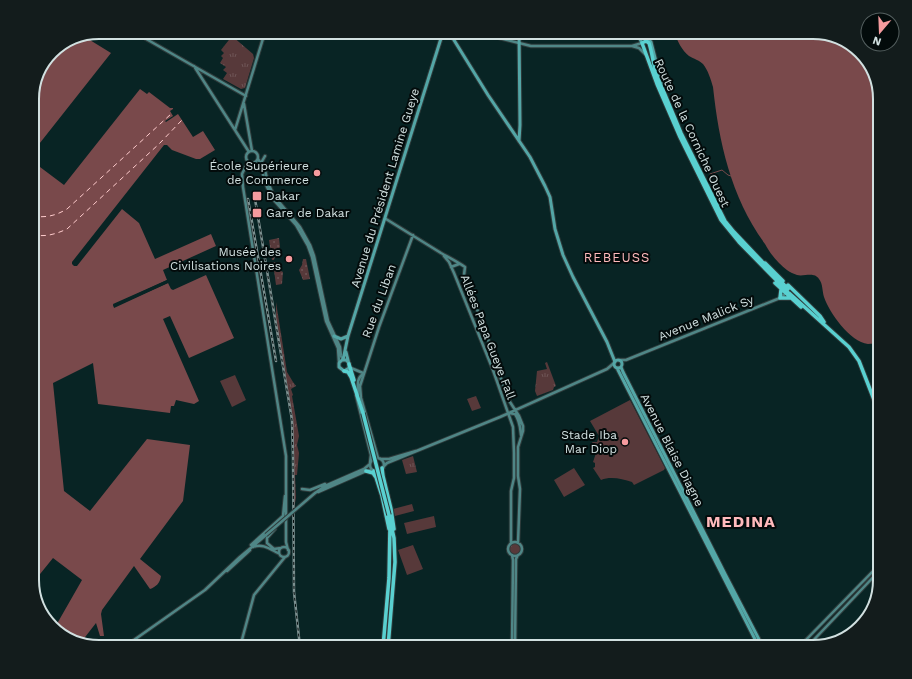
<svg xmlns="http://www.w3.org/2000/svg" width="912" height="679" font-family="'Work Sans',sans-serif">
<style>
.grass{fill:url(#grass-tufts)}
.garden{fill:url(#garden-dots)}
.pitch{fill:#57393a}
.water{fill:#79494b}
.pier{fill:#082424}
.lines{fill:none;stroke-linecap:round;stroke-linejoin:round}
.stream{stroke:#79494b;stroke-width:1}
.ferry{stroke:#ffcccd;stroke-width:1;stroke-dasharray:5 4;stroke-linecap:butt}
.secondary-casing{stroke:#2e3b3b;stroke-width:4.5}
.primary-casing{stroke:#2e3b3b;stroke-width:5}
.highway-casing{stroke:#2e3b3b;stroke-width:5.5}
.secondary{stroke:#4f8686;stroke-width:2.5}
.primary{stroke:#53a6a6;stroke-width:3}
.highway{stroke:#59d0d0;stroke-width:3.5}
.rail-casing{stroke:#7c9090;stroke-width:2.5}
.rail{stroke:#030b0b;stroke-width:1;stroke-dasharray:3;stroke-linecap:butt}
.secondary-bridge-casing{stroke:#2e3b3b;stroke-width:4.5;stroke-linecap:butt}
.highway-bridge-casing{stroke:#2e3b3b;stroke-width:5.5;stroke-linecap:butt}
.secondary-bridge{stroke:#4f8686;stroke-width:2.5}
.highway-bridge{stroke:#59d0d0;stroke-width:3.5}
.poi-dot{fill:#f59b9e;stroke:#030b0b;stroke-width:1.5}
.labels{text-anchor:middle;stroke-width:4;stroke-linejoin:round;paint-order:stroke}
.street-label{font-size:12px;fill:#d1e0e0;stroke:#030b0b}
.poi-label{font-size:12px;fill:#d1e0e0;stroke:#030b0b;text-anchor:end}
.neighbourhood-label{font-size:13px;letter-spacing:1px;fill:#ffbabc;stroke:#030b0b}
.district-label{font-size:16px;font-weight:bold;letter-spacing:1px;fill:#ffbabc;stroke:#030b0b}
.rim{fill:none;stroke:#d1e0e0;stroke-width:2}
</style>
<defs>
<pattern id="grass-tufts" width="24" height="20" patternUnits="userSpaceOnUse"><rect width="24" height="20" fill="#57393a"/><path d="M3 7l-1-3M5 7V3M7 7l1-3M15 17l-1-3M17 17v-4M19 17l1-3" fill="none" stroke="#6e5556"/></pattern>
<pattern id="garden-dots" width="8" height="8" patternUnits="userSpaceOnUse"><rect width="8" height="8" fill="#57393a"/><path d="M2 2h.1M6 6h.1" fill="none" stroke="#6e5556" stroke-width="1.8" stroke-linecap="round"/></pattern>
</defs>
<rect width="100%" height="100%" fill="#082424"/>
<!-- grass -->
<path class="grass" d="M232 36 253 54 254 58 245 88 241 89 223 79 227 73 223 70 226 67 220 63 223 58 221 56 224 53 221 50Z
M276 302 287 372 293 382 296 386 291 389 293 395 292 396 299 436 297 445 299 453 297 475H295L296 498 294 508 293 430 276 322Z
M547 362 556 386 554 387 553 390 537 396 535 391 537 371 547 369 545 363Z
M413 456 417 472 406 474 402 460Z
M509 549a6 6 0 1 1 12 0a6 6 0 1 1-12 0Z"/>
<!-- garden -->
<path class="garden" d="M279 238 280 247 276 252 274 260H272L269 240Z
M303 259H306L310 279 303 280 299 270 302 265Z
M275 262 279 270 283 272 282 284 276 285 273 263Z"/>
<!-- pitch -->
<path class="pitch" d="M235 375 246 400 232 407 220 381Z
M476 396 481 408 472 411 467 399Z
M630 400 665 468 664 470 634 485 632 482C622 479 611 476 601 480L593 468 595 467V463L593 462 597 450 592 442H597L599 436 590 421Z
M574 468 585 485 564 497 554 480Z
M412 504 414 511 395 516 393 509Z
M434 516 436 527 407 534 404 523Z
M413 545 423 569 407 575 398 550Z"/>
<!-- water -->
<path class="water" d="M674 32H813L854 46 873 69 880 99V343C876 343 872 344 868 344 850 342 829 312 824 297 822 291 823 284 819 279 814 271 804 277 797 275 790 273 784 268 779 263 773 257 769 251 765 244 731 197 719 143 713 87 711 80 708 70 703 64 699 60 694 59 689 56 682 51 677 40 674 32Z
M85 37 111 53 32 153V94L39 69 55 49Z
M140 89 147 94 149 92 170 108H173V109L170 111 173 116 165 121 166 122 178 114 193 137 203 131 215 150 200 159H196L172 150 167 145H164L72 262V264L74 266H77L122 209 139 223 155 259 211 234 216 246 163 270 167 280 113 305 114 307 168 283 171 289 173 290 206 275 234 338 189 358 170 316 163 319 199 401 194 404 176 400 174 406H171L170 413 98 404 93 363 53 383 64 491 90 511 147 439 190 445 183 501 140 559 161 576C160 583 156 587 150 589L134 566 102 610 101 614 104 636H100L96 623 82 641 58 633 54 629 82 580 53 558 32 584V161L64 185Z"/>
<!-- pier -->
<path class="pier" d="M167 280 168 283 114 308 113 304Z"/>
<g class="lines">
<!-- stream -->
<path class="stream" d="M710 174 722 170 728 175 731 176"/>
<!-- ferry -->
<path class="ferry" d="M32 216C46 218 55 216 67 209L171 114
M32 234C44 238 56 234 67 229L159 144 182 120"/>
<defs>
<path id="secondary" d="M134 32 246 96
M475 32 531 46H632L642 43
M632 46 639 48 646 55
M194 66 249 152
M244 104 252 151
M235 130 265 32
M246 157a6 6 0 1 1 12 0a6 6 0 1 1-12 0Z
M258 159 265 170 268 183 274 196 300 227 310 245 314 256 328 321 340 347 341 356 343 360
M248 162 242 174 243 187 286 456V542L288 550
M256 162 262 171 267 187 273 199 296 225 308 246 312 257 326 321 338 348 339 362
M261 163 265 156
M386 219C404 230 423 242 441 253 450 258 458 262 465 267L464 275 488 338 490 350 510 402 519 416 523 426V431L518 447V476L520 489 518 543
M444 256 449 262 454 273 493 370 513 427 514 453V478L511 491V543
M451 267 459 264
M619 360H626L780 298 786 293
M351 368 363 373
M356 395 371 455 370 463
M358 395C358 387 356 378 363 374
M509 413 515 414C520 421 520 427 521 435
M378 458 361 398 360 386 379 327 413 235
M370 465a7 7 0 1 1 14 0a7 7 0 1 1-14 0Z
M381 459H389L416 451
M383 467 387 463 500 417 607 369 614 363
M302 489 310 490 325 484
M318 492 366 471 373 470
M315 493 325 486 364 469 370 464
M275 529 267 538V543L274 549 281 548
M259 541 266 535
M508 549a7 7 0 1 1 14 0a7 7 0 1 1-14 0Z
M251 545 283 516 285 496
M253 547C262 543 270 549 278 553
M279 552a5 5 0 1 1 10 0a5 5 0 1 1-10 0Z
M227 571 250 550
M124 647 205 590 240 557 259 541
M240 647 254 595 285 557
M512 647 513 560 512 555
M515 647 516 559 518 555
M799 647 880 564
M807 647 880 570"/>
<path id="primary" d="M449 32 488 95 530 157 545 186 550 197 555 229 563 255 573 277 607 342 615 362
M635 32 638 35 642 43
M638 32 648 39 651 42 662 85
M519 141 520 125 519 32
M334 336 341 339 348 336
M346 352 349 364V368L344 371 339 367V363L342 360H346L349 363
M614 364a4 4 0 1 1 8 0a4 4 0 1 1-8 0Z
M343 360 348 336 443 32
M621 367 623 372 725 574 763 647
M617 368 759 647"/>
<path id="highway" d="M765 263 783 281
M775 283 801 307
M788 285 820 316 824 322
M781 290 780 298H790
M787 291 739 242 721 220 680 137 657 84 642 43 646 41 649 43C654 59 654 76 663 90L681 133 725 221 734 232 788 289
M789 293 849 347 859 361 880 415
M349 364 354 380
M344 371 348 372 351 377 363 413
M382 468 383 476 391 509 394 529
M366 471 373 473 375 476
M374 471 382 496 389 529
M383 647 389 578 390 526
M388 647 395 562 394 538 389 515"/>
</defs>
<!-- secondary casing -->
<use href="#secondary" class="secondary-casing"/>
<!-- primary casing -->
<use href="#primary" class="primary-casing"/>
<!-- highway casing -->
<use href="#highway" class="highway-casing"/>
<!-- secondary -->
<use href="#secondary" class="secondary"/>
<!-- primary -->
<use href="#primary" class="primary"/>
<!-- highway -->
<use href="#highway" class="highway"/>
<defs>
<path id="rail" d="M248 199 276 361
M255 199 292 420 293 457 294 592 300 647"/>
</defs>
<!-- rail casing -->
<use href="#rail" class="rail-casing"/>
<!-- rail -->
<use href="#rail" class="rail"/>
<defs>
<path id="secondary-bridge" d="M266 535 315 493"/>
<path id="highway-bridge" d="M363 413 389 515"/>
</defs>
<!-- secondary-bridge casing -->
<use href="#secondary-bridge" class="secondary-bridge-casing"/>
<!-- highway-bridge casing -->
<use href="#highway-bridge" class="highway-bridge-casing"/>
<!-- secondary-bridge -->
<use href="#secondary-bridge" class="secondary-bridge"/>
<!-- highway-bridge -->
<use href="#highway-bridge" class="highway-bridge"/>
</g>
<!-- markers -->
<g class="poi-dot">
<circle cx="317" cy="173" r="4"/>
<rect x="252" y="191" width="10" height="10" rx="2"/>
<rect x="252" y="208" width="10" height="10" rx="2"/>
<circle cx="289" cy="259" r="4"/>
<circle cx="625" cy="442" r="4"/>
</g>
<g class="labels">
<!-- street labels -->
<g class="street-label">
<text transform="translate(692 133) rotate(65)" y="4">Route de la Corniche Ouest</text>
<text transform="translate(385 188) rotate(-73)" y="4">Avenue du Président Lamine Gueye</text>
<text transform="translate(379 301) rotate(-70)" y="4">Rue du Liban</text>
<text transform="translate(706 318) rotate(-22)" y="4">Avenue Malick Sy</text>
<text transform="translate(488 337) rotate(69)" y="4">Allées Papa Gueye Fall</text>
<text transform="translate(672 450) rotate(63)" y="4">Avenue Blaise Diagne</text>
</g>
<!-- poi labels -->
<g class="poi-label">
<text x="309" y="170">École Supérieure<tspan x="309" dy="14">de Commerce</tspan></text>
<text x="266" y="200" text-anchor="start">Dakar</text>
<text x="266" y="217" text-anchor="start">Gare de Dakar</text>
<text x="281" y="256">Musée des<tspan x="281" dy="14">Civilisations Noires</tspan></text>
<text x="617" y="439">Stade Iba<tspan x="617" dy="14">Mar Diop</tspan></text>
</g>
<!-- neighbourhood labels -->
<g class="neighbourhood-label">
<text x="617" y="262">REBEUSS</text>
</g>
<!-- district labels -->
<g class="district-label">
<text x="741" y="527">MEDINA</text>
</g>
</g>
<!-- crop -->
<path d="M0 0H912V679H0ZM99 39H813A60 60 0 0 1 873 99V580A60 60 0 0 1 813 640H99A60 60 0 0 1 39 580V99A60 60 0 0 1 99 39Z" fill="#131c1c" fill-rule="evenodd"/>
<path class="rim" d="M99 39H813A60 60 0 0 1 873 99V580A60 60 0 0 1 813 640H99A60 60 0 0 1 39 580V99A60 60 0 0 1 99 39Z"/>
<!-- north arrow -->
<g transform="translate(880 32) rotate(199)"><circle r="19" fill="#030b0b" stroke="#556060"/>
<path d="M0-3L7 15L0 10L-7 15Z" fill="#f59b9e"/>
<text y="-6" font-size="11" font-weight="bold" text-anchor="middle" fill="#d1e0e0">N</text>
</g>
</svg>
